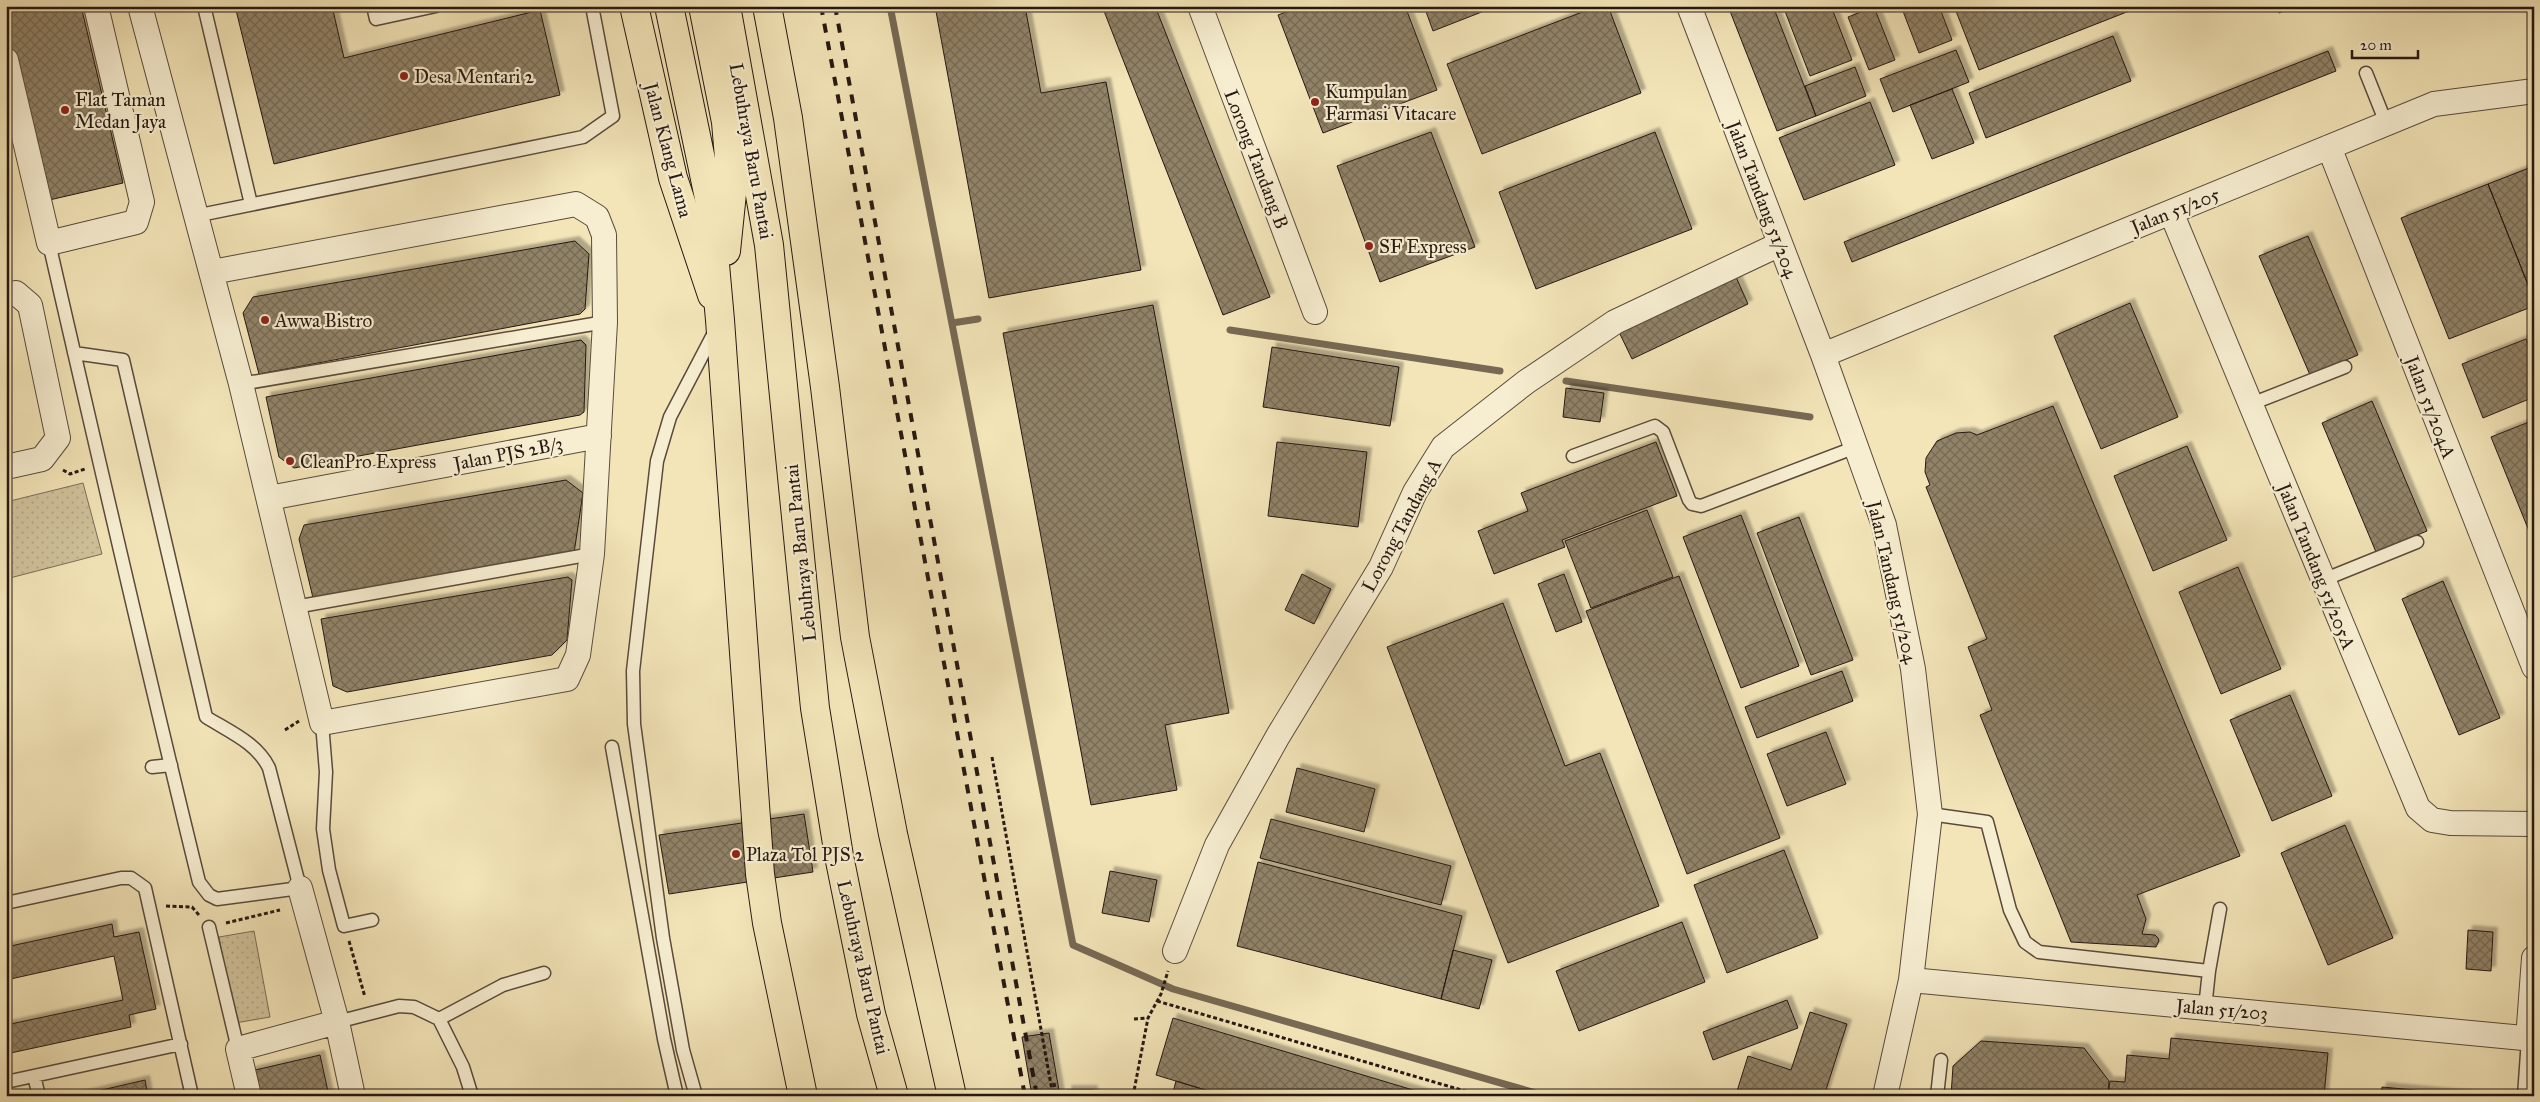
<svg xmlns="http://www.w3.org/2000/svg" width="2540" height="1102" font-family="'IM FELL Great Primer',serif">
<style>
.grass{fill:url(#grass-dots);stroke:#7b6d57}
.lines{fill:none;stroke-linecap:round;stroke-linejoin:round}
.stream{stroke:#776954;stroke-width:7}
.building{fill:url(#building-cross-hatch);stroke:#261812;filter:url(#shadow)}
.lane-casing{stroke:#594b3c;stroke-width:15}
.street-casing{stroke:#594b3c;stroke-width:26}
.primary-casing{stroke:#261812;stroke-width:30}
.highway-casing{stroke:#261812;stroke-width:30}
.path{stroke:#261812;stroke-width:3;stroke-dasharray:4 2.5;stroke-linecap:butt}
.lane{stroke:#f7eed1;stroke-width:12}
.street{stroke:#f7eed1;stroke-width:24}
.primary{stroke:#f3e5b8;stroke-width:28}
.highway{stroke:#f3e5b8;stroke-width:28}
.rail{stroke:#261812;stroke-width:4;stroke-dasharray:9 9;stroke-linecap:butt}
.poi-dot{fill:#8f2418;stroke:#f7eed1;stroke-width:2}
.labels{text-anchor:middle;stroke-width:4.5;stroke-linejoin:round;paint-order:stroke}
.poi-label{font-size:19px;fill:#261812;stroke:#f7eed1;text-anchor:start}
.street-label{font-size:19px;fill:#261812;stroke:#f7eed1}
</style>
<defs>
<pattern id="grass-dots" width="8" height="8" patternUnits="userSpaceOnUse" patternTransform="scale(1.25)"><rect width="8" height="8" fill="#d0c29c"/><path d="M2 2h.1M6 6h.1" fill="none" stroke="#b2a685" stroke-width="1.8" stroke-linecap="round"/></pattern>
<pattern id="building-cross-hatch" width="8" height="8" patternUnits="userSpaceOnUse" patternTransform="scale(1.25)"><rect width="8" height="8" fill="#918368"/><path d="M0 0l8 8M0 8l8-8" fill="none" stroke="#766a54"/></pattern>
<filter id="shadow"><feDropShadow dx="4.5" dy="-4.5" stdDeviation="1" flood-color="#0004"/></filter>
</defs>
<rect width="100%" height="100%" fill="#f3e5b8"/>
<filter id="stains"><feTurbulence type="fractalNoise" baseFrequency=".004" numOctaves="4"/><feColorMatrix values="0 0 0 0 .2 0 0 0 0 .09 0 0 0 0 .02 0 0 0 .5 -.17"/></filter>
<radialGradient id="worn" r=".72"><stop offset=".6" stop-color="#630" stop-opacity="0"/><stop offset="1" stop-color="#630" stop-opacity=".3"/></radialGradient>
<!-- grass -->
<path class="grass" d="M83 483 102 554 6 579V502Z
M254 931 270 1017 235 1023 219 937Z"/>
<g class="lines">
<!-- stream -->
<path class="stream" d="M890 6 1073 945 1173 989 1546 1096
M952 323 978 319
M1230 330 1500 371
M1566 381 1810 417"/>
</g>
<!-- building -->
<path class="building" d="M6 6H81L123 183 45 201 6 38Z
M235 6H332L344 58 540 10 560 95 274 164Z
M935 6H1025L1041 93 1106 82 1141 270 989 298Z
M1102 6H1155L1270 297 1223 315Z
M1302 6H1405L1437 90 1323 133 1278 15Z
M1424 6H1497L1433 31Z
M1598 6H1608L1641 93 1482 154 1447 64Z
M1728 6H1773L1816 116 1777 131Z
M1783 6H1831L1852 60 1810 76Z
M1901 6H1939L1952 40 1919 53Z
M1954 6H2142L1979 70Z
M2277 6H2296L2279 13Z
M1874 7 1895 60 1869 70 1848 17Z
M2113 36 2131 81 1986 138 1969 93Z
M1956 50 1969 82 1893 112 1880 79Z
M2328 51 2336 71 1852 262 1844 242Z
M1855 67 1866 96 1816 116 1805 86Z
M1952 89 1974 143 1932 159 1910 105Z
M1870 102 1895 165 1804 200 1779 138Z
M1431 132 1475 247 1380 282 1337 166Z
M1655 132 1692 229 1536 289 1499 192Z
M2534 166V300L2488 184Z
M2488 184 2534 300V306L2449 339 2401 218Z
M2308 236 2358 355 2310 375 2259 256Z
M575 241 589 254 585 309 580 314 259 374 243 313 253 297Z
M1736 277 1748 304 1632 359 1619 332Z
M2130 303 2178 417 2101 449 2054 336Z
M1153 305 1229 713 1165 725 1177 790 1091 805 1003 333Z
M2526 339 2534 358V397L2483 418 2462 364Z
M581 340 586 345 584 412 580 415 294 468 279 457 266 397Z
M1272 347 1399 367 1390 426 1263 407Z
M1566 388 1604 393 1600 422 1563 417Z
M2372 401 2427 531 2376 552 2322 423Z
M2053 406 2240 856 2137 895 2146 919 2142 934 2155 935 2158 938 2159 941 2156 947 2071 942 1980 715 1992 710 1968 647 1987 639 1926 487 1930 485 1925 472 1926 458 1937 441 1956 433 1970 432 1977 435Z
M2534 420V529L2529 531 2491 437Z
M1277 442 1367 452 1358 527 1268 516Z
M1656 442 1677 496 1562 540 1565 547 1494 574 1478 531 1528 511 1521 493Z
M2187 446 2227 540 2153 571 2114 476Z
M566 480 583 493 574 553 313 598 299 539 304 525Z
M1647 510 1673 577 1591 608 1565 541Z
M1741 515 1799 666 1741 688 1683 537Z
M1799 517 1853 660 1811 675 1757 533Z
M2238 567 2281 669 2221 694 2179 592Z
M1302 574 1331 589 1314 624 1285 610Z
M1564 574 1582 622 1556 632 1538 584Z
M1679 576 1780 838 1687 874 1586 611Z
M568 577 572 580 567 640 552 655 347 692 333 686 321 619Z
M2443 581 2500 718 2459 735 2402 599Z
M1503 603 1565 766 1600 753 1659 906 1508 963 1387 647Z
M1842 671 1853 701 1757 738 1745 707Z
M2290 695 2332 796 2272 821 2230 720Z
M1826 732 1846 784 1787 806 1767 754Z
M1297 768 1375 789 1364 832 1286 812Z
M804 814 813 872 669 894 659 835Z
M1271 819 1451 866 1441 905 1260 858Z
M2345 825 2393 938 2328 965 2281 853Z
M1784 850 1818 938 1727 973 1694 885Z
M1258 862 1462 916 1441 999 1237 946Z
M1110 871 1157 880 1149 922 1102 913Z
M1682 922 1705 982 1579 1031 1556 971Z
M112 924 114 937 139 932 156 1009 129 1015 131 1027 6 1054V1025L123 1000 114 956 6 980V947Z
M2468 930 2493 932 2491 971 2466 969Z
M1453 950 1492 960 1479 1009 1441 999Z
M1787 1000 1798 1028 1713 1060 1703 1032Z
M1810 1012 1847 1024 1824 1096H1751L1737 1091 1748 1056 1791 1070Z
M1173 1018 1433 1096H1225L1156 1075Z
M1049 1033 1060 1096H1032L1022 1037Z
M2171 1038 2328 1053 2324 1096H2108L2110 1081 2125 1082 2127 1055 2169 1059Z
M1981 1041 2084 1048 2109 1081 2108 1096H1951L1953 1066Z
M320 1055 329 1096H257L251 1071Z
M145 1080 148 1096H76Z
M1176 1081 1225 1096H1172Z
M2382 1087 2479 1096H2381Z
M1067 1090H1093V1096H1068Z"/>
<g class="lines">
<defs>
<path id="lane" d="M204 6 251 204
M373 6 376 19 436 6
M2366 73 2386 123
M195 216 583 137 613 116 592 6
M49 243C98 457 147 670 199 882L209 895 217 899 300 888 269 768C257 743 230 732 206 717L123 360 74 353
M241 384 605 322
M2251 404 2345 367
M1573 456 1655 426 1663 432 1689 500 1692 504 1701 506 1856 447
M2323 580 2417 542
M295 607 592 554
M322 723 326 772 323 829 329 870 344 926 372 920
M612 747 664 1039 677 1096
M152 767 171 765
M1930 814 1987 822 2010 910 2025 942 2039 952 2209 971
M6 903 121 878H131L145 888 192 1096
M209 927 238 1049
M2205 1008 2209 971 2220 909
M439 1019 503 985 544 973
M337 1022 399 1006 414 1007 439 1019 463 1067 472 1096
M34 1076 39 1096
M6 1082 181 1044
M696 1096 683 1050 663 938 634 724 633 671 657 461 670 417 715 331
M1937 1096 1941 1060
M2524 1096 2528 1039"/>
<path id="street" d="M140 6 241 384 322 723 567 679 578 655 592 554 605 322 604 235 597 217 576 204 212 272
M1200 6 1315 312
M1689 6 1823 355 1884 525 1913 669 1930 814 1911 980 1885 1096
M6 60 49 243 136 222 142 202 96 6
M2329 147 2534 667
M2171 212 2418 808 2432 820 2450 823 2534 824
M6 295 16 293 30 305 58 438 42 459 6 467
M1823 355 2434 104 2534 91
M269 498 599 436
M300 888 337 1022 353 1096
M1175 951 1217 845 1278 736 1381 567 1415 492 1443 447 1526 382 1615 322 1780 244
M1911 980 2534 1039
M2528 1039 2534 958
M249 1096 238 1049 337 1022"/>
<path id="primary" d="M634 6 673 178 712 295"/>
<path id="highway" d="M669 6 709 198 720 320 760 874 767 923 803 1096
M703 6 726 122 732 193 726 251
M726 6 769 245 815 708 839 856 871 1014 894 1096
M767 6 788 118 825 387 855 637 893 834 952 1096"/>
</defs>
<!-- lane casing -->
<use href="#lane" class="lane-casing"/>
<!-- street casing -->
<use href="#street" class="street-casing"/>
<!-- primary casing -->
<use href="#primary" class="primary-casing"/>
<!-- highway casing -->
<use href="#highway" class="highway-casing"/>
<!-- path -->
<path class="path" d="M63 470 70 474 85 469
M285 730 299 721
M992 757 1053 1096
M166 906 192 907 199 915
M226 923 280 910
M349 941 365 997
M1157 1001 1482 1096
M1134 1019 1148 1018
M1054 1083 1056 1096
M998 1094 999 1096
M1133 1096 1148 1018 1161 994 1168 971"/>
<!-- lane -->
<use href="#lane" class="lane"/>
<!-- street -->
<use href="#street" class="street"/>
<!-- primary -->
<use href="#primary" class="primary"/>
<!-- highway -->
<use href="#highway" class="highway"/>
<!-- rail -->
<path class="rail" d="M821 6 1025 1096
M835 6 1037 1096"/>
</g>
<!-- markers -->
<g class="poi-dot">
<circle cx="404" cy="76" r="5"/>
<circle cx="1315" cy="102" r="5"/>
<circle cx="65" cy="110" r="5"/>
<circle cx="1369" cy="246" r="5"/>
<circle cx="265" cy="320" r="5"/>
<circle cx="290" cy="461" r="5"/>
<circle cx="736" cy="854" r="5"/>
</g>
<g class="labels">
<!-- poi labels -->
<g class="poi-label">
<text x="414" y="83">Desa Mentari 2</text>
<text x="1325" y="98">Kumpulan<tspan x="1325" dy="22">Farmasi Vitacare</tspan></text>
<text x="75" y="106">Flat Taman<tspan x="75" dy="22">Medan Jaya</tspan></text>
<text x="1379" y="253">SF Express</text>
<text x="275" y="327">Awwa Bistro</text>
<text x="300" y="468">CleanPro Express</text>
<text x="746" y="861">Plaza Tol PJS 2</text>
</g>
<!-- street labels -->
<g class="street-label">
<text transform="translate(669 150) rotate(75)" y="7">Jalan Klang Lama</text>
<text transform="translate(752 151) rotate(80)" y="7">Lebuhraya Baru Pantai</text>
<text transform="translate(1257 159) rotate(69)" y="7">Lorong Tandang B</text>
<text transform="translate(1763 199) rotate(69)" y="7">Jalan Tandang 51/204</text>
<text transform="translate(2175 210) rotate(-22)" y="7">Jalan 51/205</text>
<text transform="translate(2431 407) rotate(69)" y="7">Jalan 51/204A</text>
<text transform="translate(508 453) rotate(-11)" y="7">Jalan PJS 2B/3</text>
<text transform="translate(1401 525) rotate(-62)" y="7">Lorong Tandang A</text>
<text transform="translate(800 553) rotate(-96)" y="7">Lebuhraya Baru Pantai</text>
<text transform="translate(2317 566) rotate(68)" y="7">Jalan Tandang 51/205A</text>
<text transform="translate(1893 582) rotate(77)" y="7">Jalan Tandang 51/204</text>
<text transform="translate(864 967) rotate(77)" y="7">Lebuhraya Baru Pantai</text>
<text transform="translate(2222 1009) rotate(5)" y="7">Jalan 51/203</text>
</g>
</g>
<!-- margin -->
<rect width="2540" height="1102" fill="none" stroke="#f3e5b8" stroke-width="25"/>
<rect x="8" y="8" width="2525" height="1087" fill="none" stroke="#261812" stroke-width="2.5"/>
<rect x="12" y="12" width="2515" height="1077" fill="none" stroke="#261812"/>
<!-- scale -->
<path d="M2352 50v8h66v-8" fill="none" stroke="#261812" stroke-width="2.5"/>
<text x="2360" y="50" font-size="15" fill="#261812" stroke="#f7eed1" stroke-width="4" paint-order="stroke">20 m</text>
<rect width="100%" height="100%" filter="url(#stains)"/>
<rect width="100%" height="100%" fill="url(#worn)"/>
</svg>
